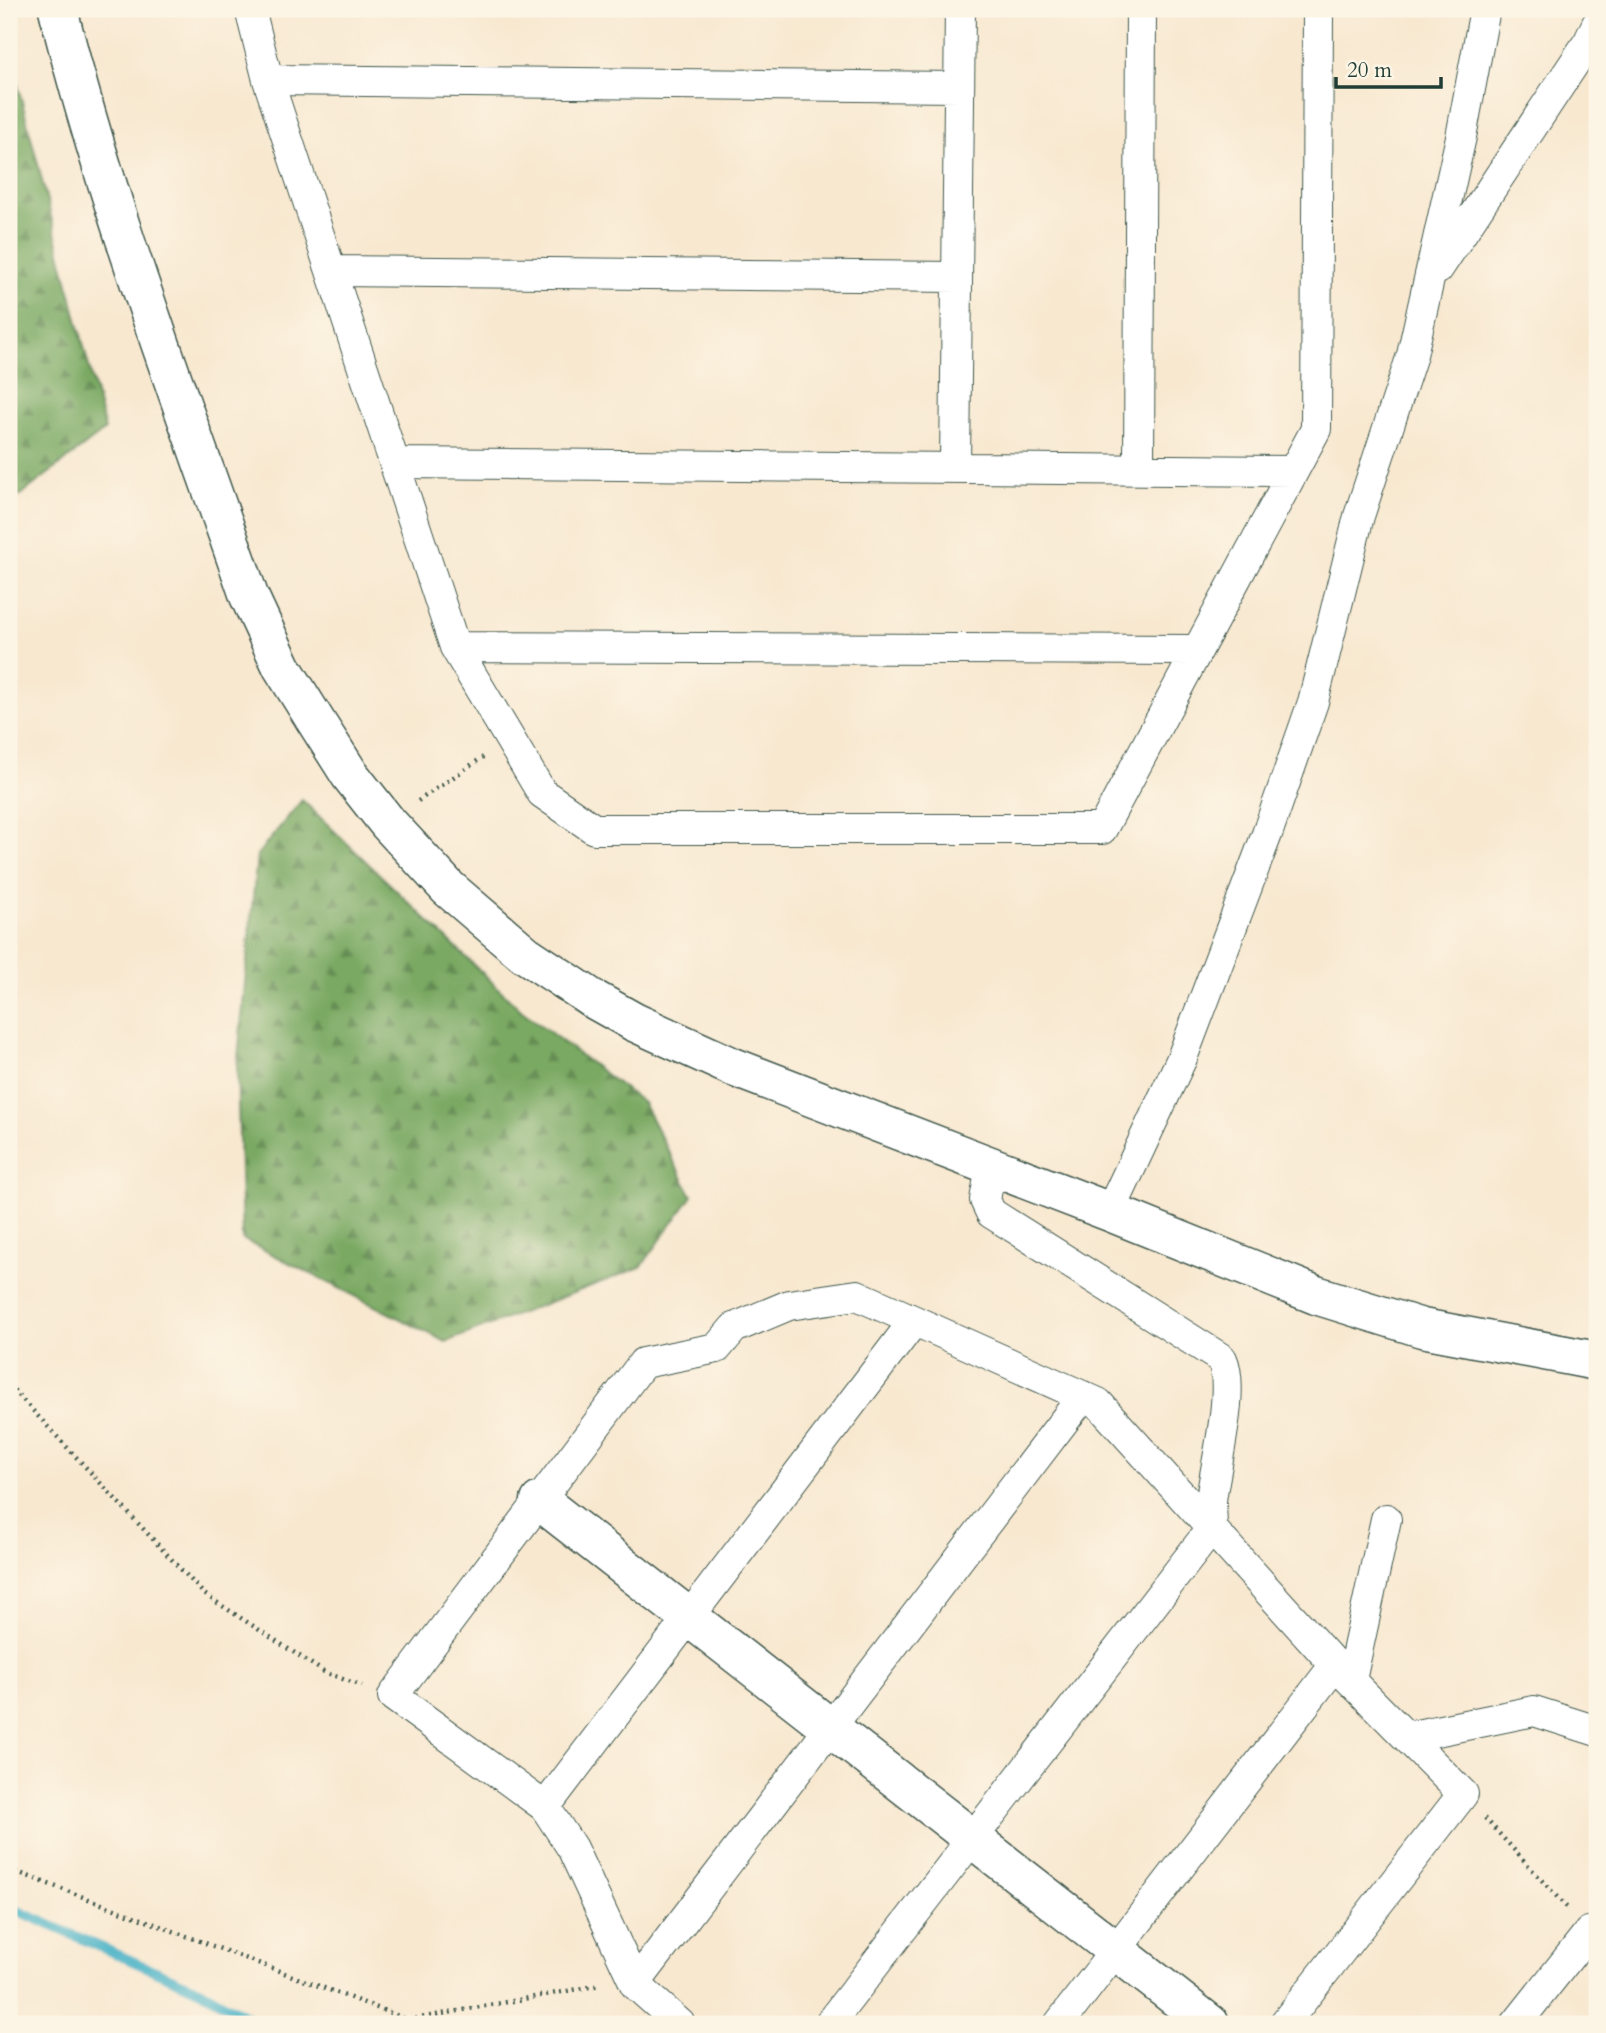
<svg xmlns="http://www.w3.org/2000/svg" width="1606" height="2033" font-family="Cardo,serif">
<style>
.forest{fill:url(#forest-firs);stroke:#4c734b;stroke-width:2}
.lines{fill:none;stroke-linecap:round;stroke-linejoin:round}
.stream{stroke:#49b2c7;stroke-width:10}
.street-casing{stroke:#40574b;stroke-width:32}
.secondary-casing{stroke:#40574b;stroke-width:41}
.path{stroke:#40574b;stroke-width:4.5;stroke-dasharray:2 5;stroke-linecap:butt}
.street{stroke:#fff;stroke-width:30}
.secondary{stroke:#fff;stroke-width:38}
</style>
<defs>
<pattern id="forest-firs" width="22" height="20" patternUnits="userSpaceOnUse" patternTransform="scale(1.75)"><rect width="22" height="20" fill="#79a962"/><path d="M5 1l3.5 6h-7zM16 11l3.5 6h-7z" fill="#638b52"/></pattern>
</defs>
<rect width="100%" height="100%" fill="#fcf5e5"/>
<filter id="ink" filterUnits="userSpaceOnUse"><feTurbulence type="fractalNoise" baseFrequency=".0143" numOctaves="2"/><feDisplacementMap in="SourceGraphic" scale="14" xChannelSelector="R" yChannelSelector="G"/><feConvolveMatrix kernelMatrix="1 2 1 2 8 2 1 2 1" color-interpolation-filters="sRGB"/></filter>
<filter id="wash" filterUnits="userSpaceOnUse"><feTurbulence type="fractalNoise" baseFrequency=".00686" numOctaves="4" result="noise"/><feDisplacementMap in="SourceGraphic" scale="28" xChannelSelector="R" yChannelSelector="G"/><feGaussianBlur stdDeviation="1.57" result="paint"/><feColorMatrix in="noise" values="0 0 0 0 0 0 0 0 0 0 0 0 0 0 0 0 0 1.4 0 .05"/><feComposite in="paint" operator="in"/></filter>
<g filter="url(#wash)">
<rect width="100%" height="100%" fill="#f8e8d0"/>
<!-- forest -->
<path class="forest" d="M9 50 105 430 18 497 9 490Z
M302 800 522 1011 643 1103 692 1196 641 1267 446 1342 242 1239 237 1068 257 855Z"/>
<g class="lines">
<!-- stream -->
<path class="stream" d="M9 1907 201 1991 260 2024"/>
</g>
</g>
<g filter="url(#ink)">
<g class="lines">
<defs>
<path id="street" d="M250 9 268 80 455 647 542 793 594 829H1102L1316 429 1318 9
M268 80 959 87
M1438 269 1589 41 1597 24
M331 271 957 277
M395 463 1293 471
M955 467 960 9
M1139 469 1141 9
M455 647 1196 650
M1110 1212 1182 1058 1267 834 1313 702 1359 516 1412 355 1461 137 1485 9
M1351 1680 1386 1519
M1407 1737 1534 1711 1597 1731
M545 1807 914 1321
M635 1984 1083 1396
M680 2024 635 1984 572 1848 545 1807 393 1696 643 1363 717 1348 734 1328 789 1305 857 1295 1098 1403 1335 1665 1463 1794 1284 2024
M829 2024 1212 1528C1212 1519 1211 1510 1211 1501 1215 1465 1236 1389 1222 1359L991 1213 985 1200 991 1167
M1059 2024 1335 1665
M1516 2024 1589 1932 1597 1943"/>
<path id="secondary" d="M58 9C107 208 182 402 249 596L282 667 315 720 350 775 387 822 448 888 525 954 593 999 634 1022 733 1067 1110 1212 1316 1295 1422 1328 1597 1361
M540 1501 1210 2024"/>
</defs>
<!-- street casing -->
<use href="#street" class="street-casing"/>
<!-- secondary casing -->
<use href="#secondary" class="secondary-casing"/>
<!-- path -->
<path class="path" d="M418 801 483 757
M9 1385 204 1594 324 1672 362 1686
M1485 1818 1569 1910
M9 1869 409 2020 600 1985"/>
<!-- street -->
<use href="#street" class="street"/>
<!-- secondary -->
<use href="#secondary" class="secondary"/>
</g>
</g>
<!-- margin -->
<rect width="1606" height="2033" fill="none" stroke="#fcf5e5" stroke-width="35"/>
<!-- scale -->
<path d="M1336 77v10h105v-10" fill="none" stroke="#1f3d34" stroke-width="3.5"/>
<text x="1347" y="77" font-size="21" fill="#1f3d34" stroke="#fcf5e5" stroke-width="5" paint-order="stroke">20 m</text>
</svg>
